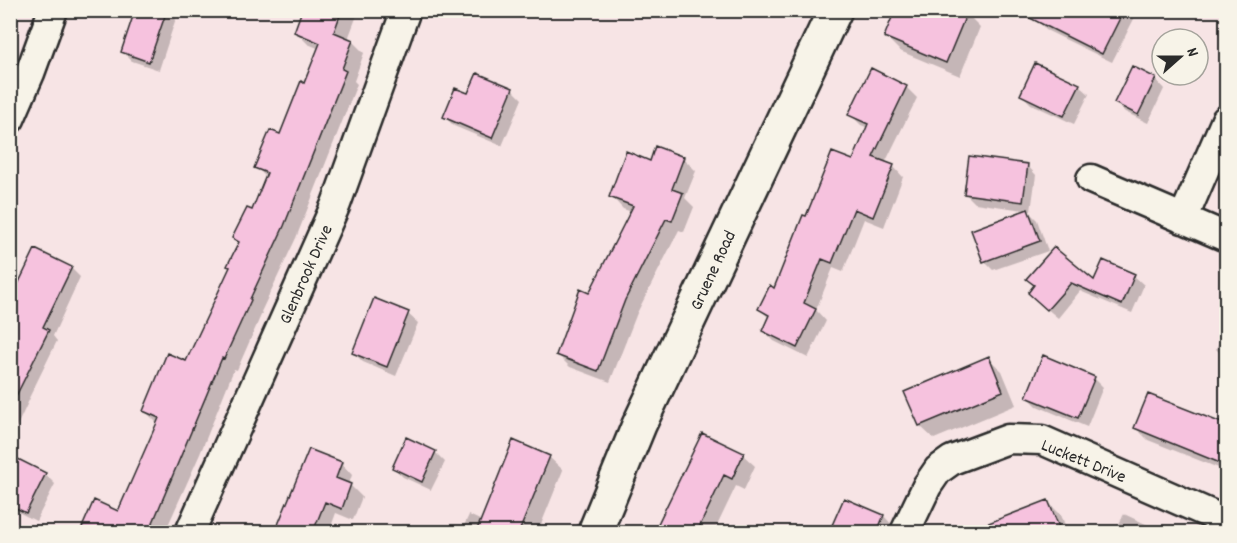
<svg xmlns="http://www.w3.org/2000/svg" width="1237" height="543" font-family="Dekko,sans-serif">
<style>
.shadow{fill:#0003}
.building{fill:#f6c2de;stroke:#2b2b2b;stroke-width:1.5}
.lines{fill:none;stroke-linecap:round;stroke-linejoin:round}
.minor-casing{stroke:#2b2b2b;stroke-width:33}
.tertiary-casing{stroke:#2b2b2b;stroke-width:38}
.minor{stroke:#f7f3e8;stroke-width:28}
.tertiary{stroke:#f7f3e8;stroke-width:33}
.labels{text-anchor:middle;stroke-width:4.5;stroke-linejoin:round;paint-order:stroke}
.street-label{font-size:18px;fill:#2b2b2b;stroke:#f7f3e8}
</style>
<rect width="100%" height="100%" fill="#f7e4e5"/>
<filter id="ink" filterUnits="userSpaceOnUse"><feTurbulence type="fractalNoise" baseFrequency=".0167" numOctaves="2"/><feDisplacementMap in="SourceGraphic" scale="12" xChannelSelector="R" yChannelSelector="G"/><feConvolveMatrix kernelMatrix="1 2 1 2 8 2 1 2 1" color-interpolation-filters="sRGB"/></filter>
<g filter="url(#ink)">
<!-- shadow -->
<path class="shadow" d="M136 10H202L199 19 178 12 159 70 132 61 123 52Z
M304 10H359L348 39 352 41 364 53 354 81 357 84 296 238 261 312 262 313 237 370 234 369 200 454 165 532H82L94 502 119 513 158 424 145 411 187 363 231 268 240 244 234 238 252 212 267 178 256 167 280 136 305 85 320 49 308 44 296 32Z
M897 10H972L969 16 980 27 960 76 900 51 886 37Z
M1041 10H1135L1137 13 1112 62 1046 30 1037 20Z
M872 70 906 87 917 98 885 163 893 166 903 177 884 227 864 219 843 272 833 268 816 310 826 321 808 358 774 341 763 330 769 318 760 309 774 290 807 218 854 162 868 128 861 125 850 114Z
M1155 79 1164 89 1148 123 1125 112 1116 103Z
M1079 85 1089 94 1074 124 1031 104 1022 95Z
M512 89 522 99 502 146 454 126 445 117 469 95Z
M683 158 696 171 685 198 694 207 684 232 679 230 637 313 610 382 570 367 557 354 590 295 632 212 623 209 611 196 651 163Z
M1027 165 1036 175 1031 211 975 203 966 194Z
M1028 211 1037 220 1048 251 993 270 984 261Z
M1104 262 1134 276 1144 285 1132 313 1080 291 1058 318 1039 302 1035 286 1028 279 1095 283Z
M71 268 80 277 53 336 57 341 29 398H30L10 441V306Z
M375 300 408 314 418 323 396 376 363 362 353 352Z
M1226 324V359L1216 349Z
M988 358 1002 371 1016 405 934 439 920 426 906 392Z
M1094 378 1103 387 1087 427 1037 406 1028 397Z
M1226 427V471L1148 440 1136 428Z
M703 435 743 455 755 466 744 490 736 486 714 532H655Z
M435 452 445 462 431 490 403 477 393 467Z
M10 457 45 474 55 484 36 521 20 513 10 504 17 489 10 486Z
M549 457 563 470 538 532H461L469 515 482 521Z
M341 463 352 475 349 484 362 497 353 520 336 513 329 532H273L275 526 279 527Z
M845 500 884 516 893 526 890 532H831Z
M1047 501 1061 515 1068 532H969Z
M1124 514 1163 532H1115Z"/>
<!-- building -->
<path class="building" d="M135 10H167L149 62 121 52Z
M302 10H342L334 32 353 40 342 69 346 71 284 226 250 299 251 300 224 359 222 358 149 532H80L94 500 118 511 159 418 143 411 167 353 186 361 230 267 227 266 239 242 232 238 247 208 252 210 267 173 254 168 270 130 280 134 301 81 304 83 320 43 294 32Z
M895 10H968L946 63 884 37Z
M1014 10H1124L1102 54Z
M1035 63 1080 84 1064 116 1020 95Z
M1132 66 1156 78 1138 115 1114 103Z
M871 68 907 86 873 157 894 165 873 217 854 209 832 263 822 259 804 303 816 309 797 348 762 331 769 315 758 309 770 285 774 288 803 215 806 216 832 152 853 160 868 124 848 115Z
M477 73 513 88 492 138 443 117 455 88 468 93Z
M655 146 684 157 672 189 683 193 672 221 666 219 625 300 598 371 556 355 580 289 589 293 633 206 609 197 626 151 650 161Z
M969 156 1028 164 1023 202 964 194Z
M1028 209 1040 241 983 262 971 230Z
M1054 247 1094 280 1103 260 1135 274 1122 305 1071 283 1047 310 1028 293 1034 285 1026 279Z
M35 249 72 267 43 327 49 330 10 408V301Z
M374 298 409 312 387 367 352 353Z
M1043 355 1095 377 1078 418 1026 397Z
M989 356 1003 391 919 426 904 392Z
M1148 394 1227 425V446L1220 463 1134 428Z
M702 433 744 453 732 479 724 475 697 532H654Z
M406 437 436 451 422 482 392 468Z
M513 440 550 456 519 532H476Z
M309 449 342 462 336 478 351 484 342 509 325 502 313 532H275Z
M10 455 46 473 26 513 10 505V500L17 486 10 482Z
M844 498 884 515 877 532H829Z
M1048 500 1061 532H968V531Z"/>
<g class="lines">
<defs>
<path id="minor" d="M10 119 30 73 53 10
M1091 179 1226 237
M1183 219 1226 120
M190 532 336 204 406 10
M905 532 927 486 938 470 952 460 1008 439 1042 440 1226 521"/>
<path id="tertiary" d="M595 532 639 425 835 10"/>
</defs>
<!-- minor casing -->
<use href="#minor" class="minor-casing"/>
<!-- tertiary casing -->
<use href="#tertiary" class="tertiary-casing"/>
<!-- minor -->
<use href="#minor" class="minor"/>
<!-- tertiary -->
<use href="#tertiary" class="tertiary"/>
</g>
</g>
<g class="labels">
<!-- street labels -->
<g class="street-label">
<text transform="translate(712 270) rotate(-65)" y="6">Gruene Road</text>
<text transform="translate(305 274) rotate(-66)" y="6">Glenbrook Drive</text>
<text transform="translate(1084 460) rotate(22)" y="6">Luckett Drive</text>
</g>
</g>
<!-- margin -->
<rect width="1237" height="543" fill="none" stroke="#f7f3e8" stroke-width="36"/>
<rect x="18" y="18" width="1201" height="507" fill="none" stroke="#2b2b2b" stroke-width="2" filter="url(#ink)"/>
<!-- north arrow -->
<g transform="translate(1180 57) rotate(69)"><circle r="28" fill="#f7f3e8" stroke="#a5a39c" stroke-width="1.5"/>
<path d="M0-4.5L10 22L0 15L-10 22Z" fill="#2b2b2b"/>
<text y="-9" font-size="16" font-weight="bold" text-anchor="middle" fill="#2b2b2b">N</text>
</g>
</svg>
